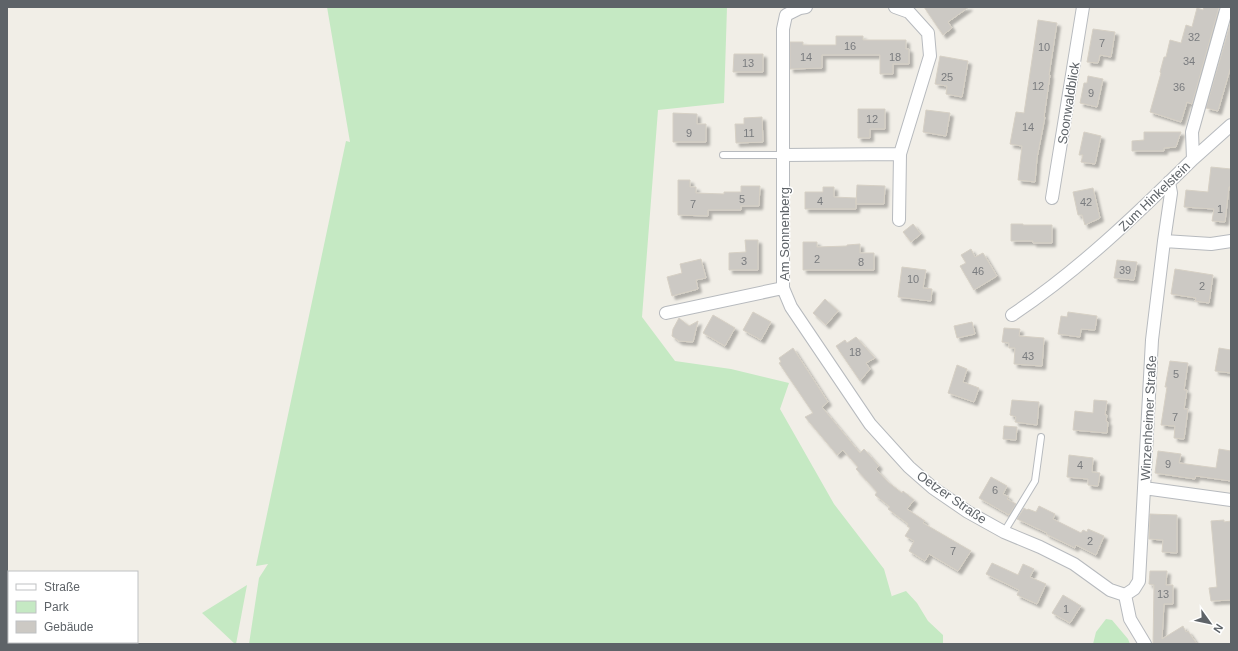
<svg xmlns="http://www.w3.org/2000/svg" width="1238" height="651" font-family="Arial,sans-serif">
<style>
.green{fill:#c5e9c3}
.building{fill:#ccc9c4;stroke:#d6d0c5;filter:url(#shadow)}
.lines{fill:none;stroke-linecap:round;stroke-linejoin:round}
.lane-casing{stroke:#b7babe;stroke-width:8}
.street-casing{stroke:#b7babe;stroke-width:14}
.lane{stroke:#fff;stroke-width:6}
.street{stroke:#fff;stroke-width:12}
.labels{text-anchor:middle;stroke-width:3;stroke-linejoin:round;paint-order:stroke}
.number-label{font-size:11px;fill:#7a7c7f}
.street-label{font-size:13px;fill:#5e6368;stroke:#fff}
</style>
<defs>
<filter id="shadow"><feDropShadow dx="3.5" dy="3.5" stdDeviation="1" flood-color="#0004"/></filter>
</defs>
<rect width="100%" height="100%" fill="#f1eee7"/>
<!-- green -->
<path class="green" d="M327 7H727L724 103 658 110 642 317 675 361 731 369 789 383 780 409 834 504 884 569 892 597V596L906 591 917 603 928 621 943 635V644H249L259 578 268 564 256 566 346 141 350 142Z
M247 585 236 644H235L202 613Z
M1106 619 1112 620 1128 639 1130 644H1093L1096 632Z"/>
<!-- building -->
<path class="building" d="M924 7H969L948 22 952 28 943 35Z
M1204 7H1219L1192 104 1187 102 1181 122 1150 112 1161 73 1160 72 1164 57H1166L1170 40 1181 43 1186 25 1192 27 1197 8 1203 10Z
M1038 20 1057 23 1049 75H1050L1044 117H1045L1037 158 1035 182 1018 180 1022 146 1010 144 1016 112 1024 113Z
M1231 21V66L1218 111 1206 108Z
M1093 29 1115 32 1111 57 1100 55 1098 63 1087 62Z
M836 36H863V40H906V49H909V64H893V74H880V55H822V68L790 69V42H803V45H836Z
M734 54H763V72H733Z
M940 56 968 61 962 97 946 94 947 86 935 84Z
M1088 76 1103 79 1097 107 1080 103 1084 83H1087Z
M858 109H885V129H870V138H858Z
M926 110 950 113 946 136 923 132Z
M673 113 697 114V124H706V142H673Z
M762 117 763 142 736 143 735 124H744V118Z
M1084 132 1101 136 1095 164 1081 162 1083 155H1079Z
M1144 132H1181L1176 147 1164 148V151H1132V141L1144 140Z
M1211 167 1231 169V187H1229L1225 222 1212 221 1214 209 1184 207 1186 190 1208 192Z
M678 180H690V187H696V193L724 194V192H741V186H760L759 206H741V210H708V216L678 215Z
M857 185 885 186 884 204H856Z
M823 187H834V197L856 198V209H805V192H823Z
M1093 188 1100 218 1085 225 1082 215H1078L1073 192Z
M913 224 921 234 911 242 903 232Z
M1011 224H1023V225H1052V243H1033V241H1011Z
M745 240H758V270H729V253L746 252Z
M803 242H817V247L847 246V245L860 244V253H874V270H803Z
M971 249 975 257 983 253 997 276 974 290 960 266 966 263 961 255Z
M701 259 706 278 696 280 698 289 672 296 667 277 682 273 680 264Z
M1117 260 1137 262 1134 280 1114 278Z
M902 267 926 270 923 288 932 289 931 301 898 297Z
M1175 269 1213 275 1209 303 1195 301 1196 298 1171 294Z
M825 299 838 311 826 325 813 313Z
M753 312 771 322 761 340 743 330Z
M1068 312 1097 316 1095 330 1081 329 1080 337 1058 334 1061 316 1067 317Z
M713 315 735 328 725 346 703 333Z
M679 318 689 326 698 321 693 342 679 341 672 336 673 329Z
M972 322 975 334 957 338 954 326Z
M1004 328 1020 329 1019 336 1044 338 1042 366 1014 364 1015 348H1009V343L1002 342Z
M856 337 875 358 866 363 870 369 860 381 836 346 845 340 847 343Z
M793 348 828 402 822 407 860 453 864 449 879 466 876 469 888 482 902 493 903 491 914 500 907 509 925 521 923 523 971 551 958 571 929 554 925 561 909 551 914 541 905 536 910 528 907 526 908 524 888 509 890 507 875 495 877 492 856 469 858 467 843 450 837 455 805 417 813 413 779 363 781 362 779 358Z
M1219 348 1231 350V373L1215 371Z
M1170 361 1188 363 1184 390H1187L1184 409H1188L1184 439 1174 438 1175 426 1161 425 1167 387H1165Z
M957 365 967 369 963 382 979 388 974 402 948 393Z
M1012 400 1039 402 1037 425 1015 422 1016 417 1010 415Z
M1094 400 1107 401 1105 415H1107L1106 421 1108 422 1107 433 1073 430 1075 411 1093 413Z
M1004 426 1017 427 1016 440 1003 439Z
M1219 449 1231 451V481L1196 476 1195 479 1155 473 1158 451 1181 454 1179 463 1216 468Z
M1069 455 1093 458 1092 472 1100 473 1098 486 1088 485V479L1067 477Z
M991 477 1007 486 1003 494 1009 497 1007 499 1016 504 1009 515 979 498Z
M1039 506 1055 514 1053 519 1081 533 1083 530 1087 532 1088 529 1104 536 1096 555 1076 545 1075 548 1046 534 1047 533 1017 519 1024 508 1027 510 1028 509 1036 512Z
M1150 514 1177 515V553L1162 552 1163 540 1149 539Z
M1224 520V522L1231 521V600L1211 601 1209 588 1217 587 1211 521Z
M992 563 1018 575 1023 564 1034 569 1030 577 1046 584 1037 604 1017 595 1019 590 986 574Z
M1150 571H1167L1166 585H1173V604H1164L1162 639 1183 626 1186 632 1188 631 1197 644H1153L1154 585 1149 584Z
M1063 595 1081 606 1070 623 1052 613Z"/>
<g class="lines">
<defs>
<path id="lane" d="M723 155H784
M1004 532 1035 481 1041 437"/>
<path id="street" d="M806 7 800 8 786 15 783 29V288L791 307 870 424 909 467 933 488 968 512 1004 532 1040 547 1074 564 1110 590 1125 595
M784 155 900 154 930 56 928 33 909 12 895 7
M1193 159 1231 125
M1052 198 1083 7
M899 220 900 154
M1164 241 1211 244 1231 241
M666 313 783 288
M1012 315C1078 271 1136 215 1193 159L1192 132 1227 7
M1144 488 1231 500
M1125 595 1134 589 1139 581 1152 340 1164 241 1171 193 1169 182
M1125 595 1130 619 1145 644"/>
</defs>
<!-- lane casing -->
<use href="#lane" class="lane-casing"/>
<!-- street casing -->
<use href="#street" class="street-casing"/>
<!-- lane -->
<use href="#lane" class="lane"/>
<!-- street -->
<use href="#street" class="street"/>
</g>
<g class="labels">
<!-- number labels -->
<g class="number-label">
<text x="1194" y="41">32</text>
<text x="1102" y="47">7</text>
<text x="850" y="50">16</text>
<text x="1044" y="51">10</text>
<text x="806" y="61">14</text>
<text x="895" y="61">18</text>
<text x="1189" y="65">34</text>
<text x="748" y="67">13</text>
<text x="947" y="81">25</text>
<text x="1038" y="90">12</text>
<text x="1179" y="91">36</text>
<text x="1091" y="97">9</text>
<text x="872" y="123">12</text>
<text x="1028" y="131">14</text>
<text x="689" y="137">9</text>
<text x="749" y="137">11</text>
<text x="742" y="203">5</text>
<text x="820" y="205">4</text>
<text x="1086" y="206">42</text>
<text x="693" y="208">7</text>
<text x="1220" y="213">1</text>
<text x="817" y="263">2</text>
<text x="744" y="265">3</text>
<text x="861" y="266">8</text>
<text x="1125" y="274">39</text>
<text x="978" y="275">46</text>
<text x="913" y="283">10</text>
<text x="1202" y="290">2</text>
<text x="855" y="356">18</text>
<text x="1028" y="360">43</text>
<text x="1176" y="378">5</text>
<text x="1175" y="421">7</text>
<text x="1168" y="468">9</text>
<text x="1080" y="469">4</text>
<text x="995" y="494">6</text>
<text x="1090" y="545">2</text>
<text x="953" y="555">7</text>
<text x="1163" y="598">13</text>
<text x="1066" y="613">1</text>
</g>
<!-- street labels -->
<g class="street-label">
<text transform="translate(1068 103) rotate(-81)" y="5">Soonwaldblick</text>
<text transform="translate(1154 196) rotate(-44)" y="5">Zum Hinkelstein</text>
<text transform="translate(784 234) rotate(-90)" y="5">Am Sonnenberg</text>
<text transform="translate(1148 418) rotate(-87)" y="5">Winzenheimer Straße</text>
<text transform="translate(952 497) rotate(35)" y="5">Oetzer Straße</text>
</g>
</g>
<!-- border -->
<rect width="1238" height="651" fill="none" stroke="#5e6368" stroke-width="16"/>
<!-- legend -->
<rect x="8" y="571" width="130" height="72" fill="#ffffff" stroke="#bfc1c3"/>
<rect x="16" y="584" width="20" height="6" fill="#ffffff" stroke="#bfc1c3"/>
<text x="44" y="591" font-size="12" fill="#5e6368">Straße</text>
<rect x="16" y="601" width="20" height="12" fill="#c5e9c3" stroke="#bfc1c3"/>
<text x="44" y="611" font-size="12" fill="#5e6368">Park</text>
<rect x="16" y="621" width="20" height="12" fill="#ccc9c4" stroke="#bfc1c3"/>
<text x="44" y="631" font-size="12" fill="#5e6368">Gebäude</text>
<!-- north arrow -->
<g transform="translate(1210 623) rotate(123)" stroke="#ffffff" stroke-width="3" paint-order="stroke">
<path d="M0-3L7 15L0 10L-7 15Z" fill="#5e6368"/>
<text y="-6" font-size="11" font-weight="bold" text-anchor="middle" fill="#5e6368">N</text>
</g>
</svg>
